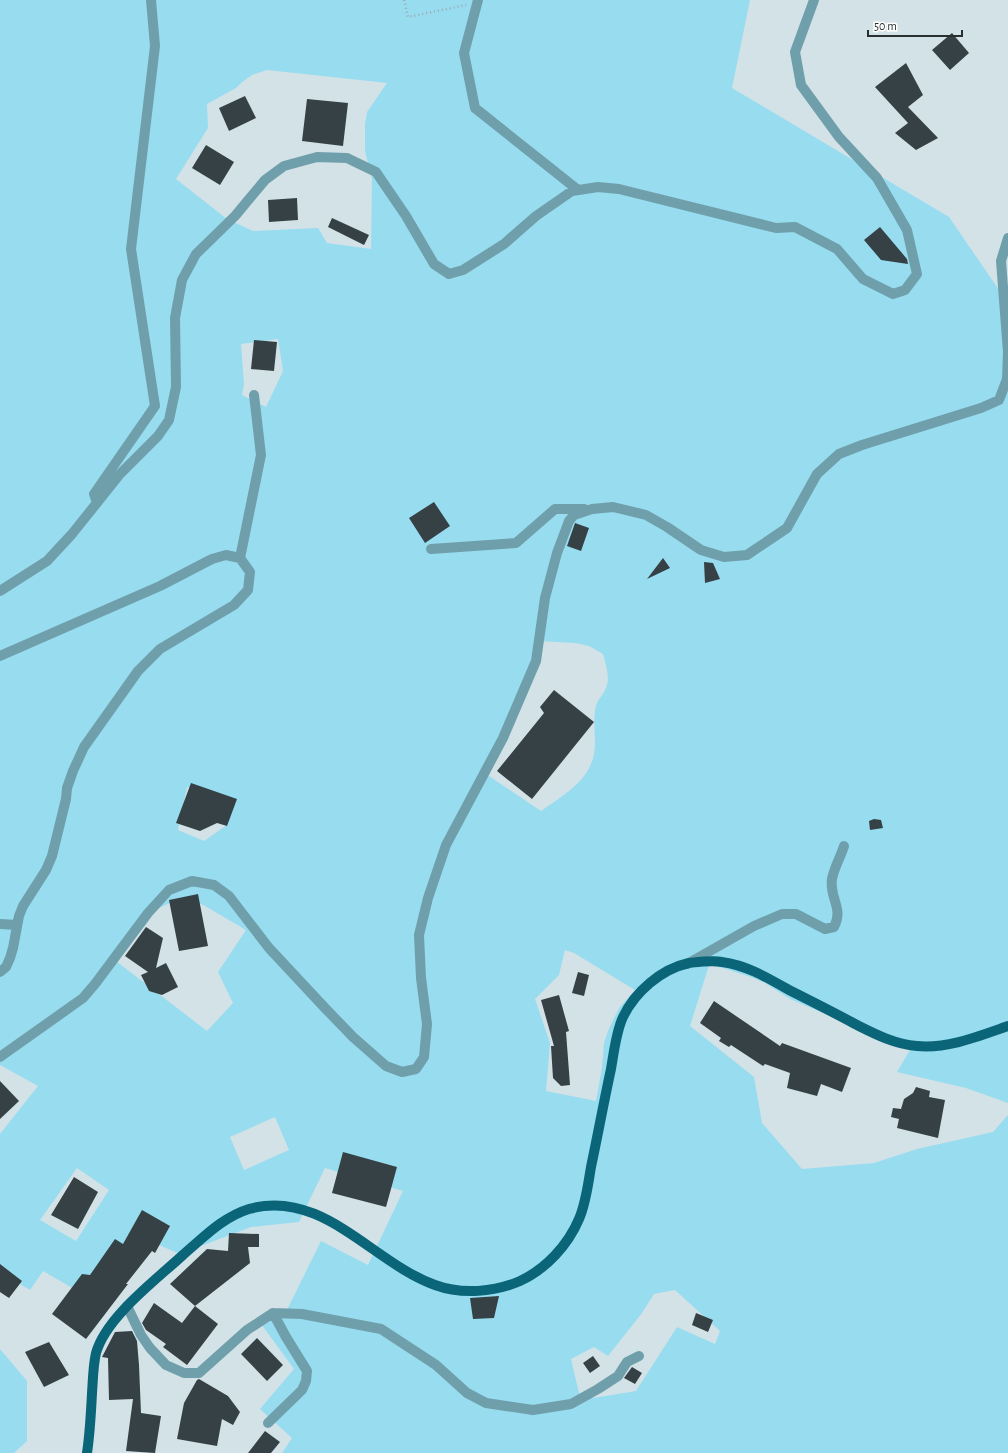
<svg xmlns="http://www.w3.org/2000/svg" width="1008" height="1453" font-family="'Alegreya Sans',sans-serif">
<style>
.green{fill:#98dcef;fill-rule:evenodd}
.building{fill:#354144}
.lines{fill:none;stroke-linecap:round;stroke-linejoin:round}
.path{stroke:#9eaaae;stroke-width:2.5;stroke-dasharray:1 3;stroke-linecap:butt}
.minor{stroke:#709fac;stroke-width:10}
.major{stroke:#0b6578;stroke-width:10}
</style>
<rect width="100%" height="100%" fill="#d3e2e7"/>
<!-- green -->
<path class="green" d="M0 0H750L732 88 949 217 1008 303V1103L966 1088 897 1072 910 1050 790 999 765 983 751 977 723 968 709 965 690 1026 754 1077 762 1123 802 1169 874 1163 917 1149 993 1132 1008 1115V1453H282L292 1438 260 1409 294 1369 256 1317 281 1322 321 1241 368 1265 403 1191 325 1168 299 1222 251 1227 180 1254 133 1234 81 1293 43 1271 30 1290 0 1272V1134L38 1086 0 1065ZM267 70 387 83 367 112 365 125V151L372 179 371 249 327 243 318 228 253 231 227 219 176 179 208 128 207 104 236 88 241 83 252 75ZM278 339 283 371 266 407 242 395 244 384 241 344ZM539 641 575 643 589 646 603 654C606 665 611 679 605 690 603 695 597 700 596 706 593 717 595 734 595 745 594 779 565 794 541 811L486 774ZM187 787 233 798 227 825 204 841 178 830ZM172 902H197L205 906 246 930 218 972 233 1003 207 1031 112 958 157 909ZM565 950 574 953 635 990 619 1008 608 1031 604 1043 602 1068 596 1101 546 1091 550 1043 535 999 559 975ZM275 1117 289 1150 244 1170 230 1137ZM77 1168 109 1190 76 1241 40 1220ZM675 1290 720 1331 715 1344 677 1327 636 1391 593 1398 579 1393 571 1359 594 1347 608 1356 642 1313 654 1294Z
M0 1349 27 1381V1441L14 1453H0Z"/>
<!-- building -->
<path class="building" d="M952 33 969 53 950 70 932 50Z
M906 63 923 95 908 107 938 138 916 150 895 133 908 123 875 87Z
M245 96 256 118 229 131 219 108Z
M307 99 348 103 343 146 302 141Z
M206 145 234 162 220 185 192 168Z
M297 198 298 220 269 222 268 200Z
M332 218 369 235 364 245 328 227Z
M880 227 907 259 908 264 881 260 864 240Z
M254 340 277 342 274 371 251 369Z
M434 502 450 526 425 543 409 518Z
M575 523 589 528 581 551 567 546Z
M663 558 670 568 647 579Z
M704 562 713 563 720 579 705 583Z
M554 690 594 722 532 799 497 771 544 713 540 707Z
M191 783 237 799 227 826 217 823 200 831 176 823Z
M874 819 881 820 883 828 870 830 869 821Z
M198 894 208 946 179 951 169 900Z
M146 927 163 938 156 968 166 963 178 987 162 995 149 991 141 975 148 972 125 956Z
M578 972 589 975 584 996 572 993Z
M559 995 569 1031 566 1032 570 1085 561 1086 553 1078 551 1046H554L541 1000Z
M714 1001 780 1046 782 1043 851 1068 842 1092 821 1084 817 1096 787 1088 790 1073 765 1064 763 1066 731 1045 729 1047 719 1041 721 1038 700 1023Z
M0 1081 19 1101 0 1119Z
M916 1087 930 1091 929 1097 945 1100 938 1138 897 1128 899 1119 891 1117 893 1108 901 1109 904 1099 913 1093Z
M343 1152 397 1167 386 1207 332 1193Z
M74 1177 98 1192 78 1229 51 1215Z
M142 1210 170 1226 155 1253 152 1251 126 1284H128L86 1339 52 1314 82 1274 90 1275 115 1239 123 1244Z
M229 1233 259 1234V1247H248L250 1263 195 1306 170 1284 207 1249 228 1251Z
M0 1264 22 1281 9 1298 0 1292Z
M499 1296 494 1318 473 1319 470 1298Z
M154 1303 182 1323 195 1306 218 1324 187 1365 163 1347 166 1344 146 1330 142 1323Z
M696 1313 713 1320 708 1332 692 1325Z
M132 1331 137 1341 139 1365 141 1413 161 1416 155 1453 126 1451 133 1399 109 1400 108 1358 102 1357 115 1332Z
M257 1338 283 1365 267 1381 241 1354Z
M49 1342 69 1375 44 1387 25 1352Z
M593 1356 600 1366 590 1373 583 1363Z
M632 1367 642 1373 635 1384 624 1378Z
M199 1379 228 1396 240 1412 233 1425 222 1419 217 1446 177 1439 184 1403 197 1380Z
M265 1431 280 1442 271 1453H248Z"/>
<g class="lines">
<!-- path -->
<path class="path" d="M404 0 408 17 466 5"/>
<!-- minor -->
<path class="minor" d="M478 0 464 53 475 108 578 190
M97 503 94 494 155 406 131 249 155 46 151 0
M431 549 516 543 555 509H584
M240 558 261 455 254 395
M0 591 47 561 72 534 120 474 158 436 169 420 176 387 175 318 182 280 196 254 235 216 265 180 284 166 317 157 347 158 376 172 406 216 434 264 449 274 463 270 504 244 536 216 572 191 598 187 619 189 776 228 795 227 837 249 863 279 893 294 905 290 917 274 907 230 877 178 839 137 801 85 795 52 814 0
M0 656 160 586 212 559 226 555 240 558 250 572 248 590 234 605 160 649 138 671 84 747 73 771 67 788 66 799 52 856 46 870 23 906 19 916 13 948 10 958 6 967 0 972
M0 924 17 925
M687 964 754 926 782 914H796L825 929 834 927C844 908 829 898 832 879 834 868 841 856 844 846
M0 1057 83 998 95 984 148 913 169 890 192 881 214 885 229 896 269 948 325 1008 353 1037 386 1066 402 1072 416 1069 424 1057 427 1024 421 978 419 935 428 898 446 845 503 738 536 661 545 598 557 553 569 521 574 515 592 509 613 507 646 515 667 527 701 550 724 557 747 555 787 528 817 474 839 454 862 445 981 408 999 400 1007 379 1008 352 1001 261 1008 238
M127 1306 141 1335 150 1348 166 1365 184 1373H199L247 1330 273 1313 286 1337 307 1371 306 1381 302 1390 268 1423
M273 1313 302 1314 381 1329 436 1365 467 1393 486 1403 533 1410 571 1404 598 1389 618 1376 627 1362 639 1356"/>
<!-- major -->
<path class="major" d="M87 1453C90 1433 91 1413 92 1393 93 1380 93 1366 96 1353 106 1317 156 1280 184 1254 204 1237 223 1217 249 1209 322 1188 373 1263 435 1285 462 1295 495 1292 520 1281 546 1269 568 1245 579 1219 586 1203 588 1184 591 1167 598 1134 604 1101 611 1069 614 1052 616 1032 623 1017 635 992 661 969 689 963 698 962 712 960 722 962 746 965 768 978 789 990 811 1001 833 1012 855 1024 875 1034 894 1044 917 1046 948 1049 979 1036 1008 1026"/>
</g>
<!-- scale -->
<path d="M868 30v6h94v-6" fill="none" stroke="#292e30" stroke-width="2"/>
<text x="874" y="30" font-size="12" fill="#292e30" stroke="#ffffff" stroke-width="3" paint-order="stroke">50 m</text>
</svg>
